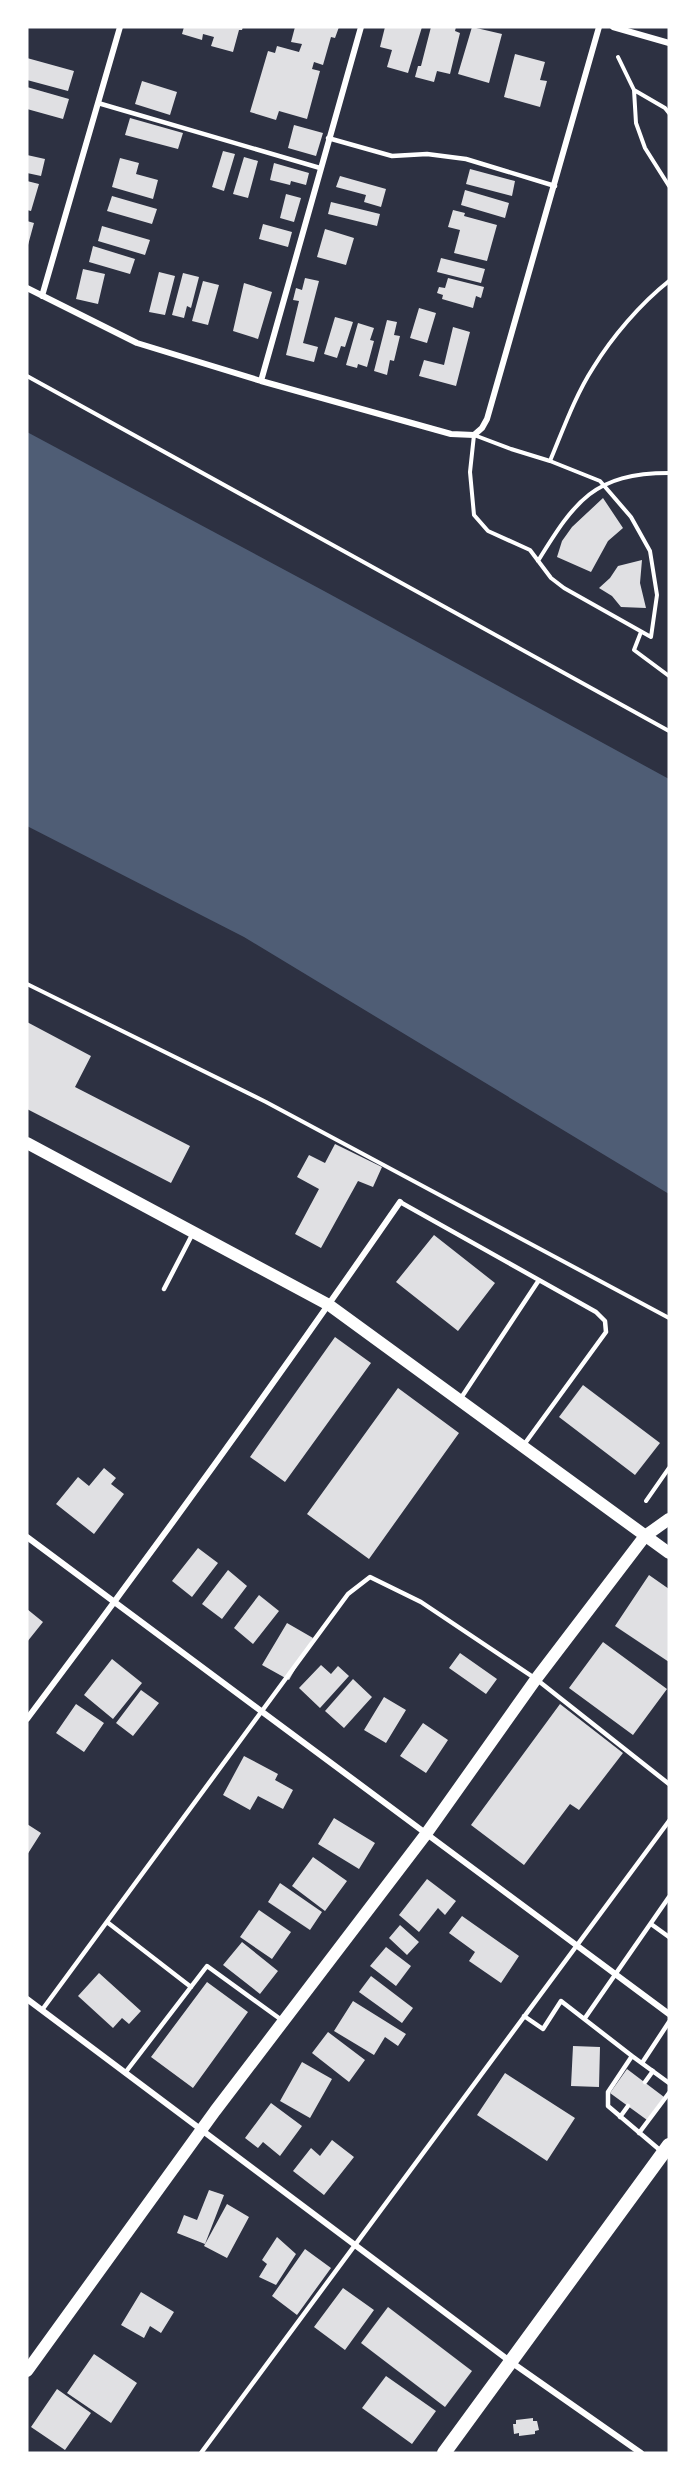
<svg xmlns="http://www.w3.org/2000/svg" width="696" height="2480" font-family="'Playfair Display',serif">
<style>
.water{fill:#4f5d75}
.building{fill:#e0e0e3}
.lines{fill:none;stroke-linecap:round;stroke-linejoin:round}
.path{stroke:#fff;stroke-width:4}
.service{stroke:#fff;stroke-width:4.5}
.minor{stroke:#fff;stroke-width:6}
.secondary{stroke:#fff;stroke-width:12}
.primary{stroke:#fff;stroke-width:14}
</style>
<rect width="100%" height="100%" fill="#2d3142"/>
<!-- water -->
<path class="water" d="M27 432 324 591 669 779V1194L244 937 27 826Z"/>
<!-- building -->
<path class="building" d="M184 27H243L242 30H239L233 52 211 46 214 37 203 34 202 40 182 34Z
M295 27H339L335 38 331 37 323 65 314 62 312 69 320 71 307 119 279 111 276 120 250 112 268 51 275 53 277 46 299 52 302 44 291 42Z
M385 27H422L408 73 387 67 392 50 380 47Z
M431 27H456L455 31 460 33 450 74 437 71 434 82 415 77 418 66H421Z
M472 27 502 34 489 83 458 74Z
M515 54 545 62 540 80 547 81 540 107 504 97Z
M27 58 74 71 68 91 27 80Z
M142 81 177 92 170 115 135 104Z
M27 87 69 99 63 119 27 109Z
M130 118 183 133 178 149 125 135Z
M294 125 323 133 316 156 288 148Z
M223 151 235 154 224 191 212 187Z
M27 155 45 159 41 176 27 173Z
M244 157 258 161 248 198 233 194Z
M120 158 139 163 136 174 158 180 153 199 112 187Z
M274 163 309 173 306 185 291 181 290 185 270 180Z
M470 169 515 181 512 196 466 184Z
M340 176 386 189 381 207 364 202 366 195 336 187Z
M27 181 39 184 31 211 27 210Z
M465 190 509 203 505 218 461 205Z
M286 194 301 198 294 222 280 218Z
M112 196 157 209 152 224 107 211Z
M331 202 380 214 377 226 328 214Z
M453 210 465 213 464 216 497 225 487 261 454 253 460 230 448 227Z
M27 221 34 223 28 245H27Z
M263 224 292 232 288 247 259 239Z
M102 226 150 240 145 255 98 241Z
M325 229 354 238 346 265 317 257Z
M93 246 135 259 130 274 89 262Z
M441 258 485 269 481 283 437 272Z
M83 269 105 274 98 304 76 299Z
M159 272 175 276 165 315 149 312Z
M183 273 199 277 191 308 187 306 184 318 172 315Z
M305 278 319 281 303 343 318 347 314 362 286 355 299 301 293 300 296 288 302 290Z
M448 278 484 287 481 298 476 296 473 308 442 299 443 295 437 293 439 287 445 288Z
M203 281 219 285 208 325 192 321Z
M244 283 272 292 258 339 233 331Z
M419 308 436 313 427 343 410 338Z
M335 317 353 322 345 347 341 346 337 358 324 354Z
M387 320 397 322 394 335 400 336 394 361 390 360 387 375 374 371Z
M358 323 374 328 370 340 374 341 367 367 358 364 357 368 346 365Z
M453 327 470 332 456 386 419 376 424 360 444 365Z
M603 498 623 528 608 541 591 572 557 557 562 541 572 527Z
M642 560 640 583 646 608 621 607 612 596 599 588 610 578 618 566Z
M27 1022 91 1056 75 1087 190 1146 171 1183 27 1109Z
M335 1144 382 1167 373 1187 358 1181 321 1248 295 1234 319 1189 297 1177 309 1155 325 1163Z
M434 1235 495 1283 458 1331 396 1282Z
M335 1337 371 1363 285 1482 250 1457Z
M583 1385 660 1443 635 1475 559 1417Z
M398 1388 459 1433 369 1559 307 1514Z
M104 1468 116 1478 111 1484 124 1494 94 1534 56 1504 78 1477 89 1486Z
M198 1548 218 1563 192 1597 172 1581Z
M228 1570 247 1586 222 1619 202 1604Z
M649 1575 669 1589V1662L615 1626Z
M259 1595 279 1611 253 1644 234 1628Z
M27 1609 43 1622 27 1642Z
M287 1623 313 1638 289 1680 262 1665Z
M603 1642 667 1689 633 1735 569 1688Z
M460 1653 497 1679 486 1694 449 1668Z
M112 1659 142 1683 113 1719 84 1695Z
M321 1665 331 1674 338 1666 349 1676 320 1708 299 1688Z
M353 1679 372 1697 344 1728 325 1711Z
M141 1690 159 1703 133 1736 116 1723Z
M384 1697 406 1710 386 1743 364 1730Z
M76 1704 104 1723 84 1752 56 1733Z
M560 1704 623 1753 579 1810 570 1804 524 1865 471 1825Z
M423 1723 448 1740 426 1773 400 1756Z
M244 1756 278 1774 275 1780 293 1790 283 1809 258 1796 250 1810 223 1795Z
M334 1818 375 1843 359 1869 318 1844Z
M27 1824 41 1833 27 1855Z
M313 1857 347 1881 325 1911 292 1886Z
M427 1879 456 1901 445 1915 438 1908 419 1932 399 1915Z
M280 1883 322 1912 310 1930 268 1902Z
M259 1910 291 1932 272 1959 240 1937Z
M462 1916 519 1956 501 1983 469 1961 475 1952 449 1933Z
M400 1925 419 1942 407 1955 389 1938Z
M242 1942 278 1971 260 1994 223 1965Z
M386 1947 411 1966 396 1986 370 1966Z
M99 1973 141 2011 129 2024 122 2018 113 2028 78 1996Z
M371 1976 413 2008 402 2023 359 1992Z
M207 1982 248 2012 193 2088 151 2057Z
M353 2001 406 2034 398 2046 385 2037 374 2055 334 2031Z
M328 2032 365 2060 349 2082 312 2053Z
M573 2046 600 2047 599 2087 571 2086Z
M302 2062 332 2079 310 2118 280 2101Z
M627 2069 664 2097 647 2120 610 2093Z
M505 2073 575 2118 547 2161 477 2115Z
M271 2103 302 2126 280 2156 263 2142 258 2148 245 2138Z
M332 2140 354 2157 324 2195 293 2171 311 2148 320 2156Z
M209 2190 224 2195 205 2244 177 2233 184 2215 197 2220Z
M227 2204 249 2217 227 2258 204 2246Z
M277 2237 296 2254 276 2285 259 2277 267 2264 262 2260Z
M305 2249 331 2268 297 2315 272 2296Z
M343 2288 374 2310 345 2350 314 2327Z
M141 2292 174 2312 161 2333 150 2326 144 2338 121 2325Z
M388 2307 472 2371 445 2407 361 2343Z
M94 2354 137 2383 111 2423 67 2393Z
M386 2376 436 2411 412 2444 362 2408Z
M57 2389 91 2413 65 2450 31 2427Z
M533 2418V2421H537L539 2430 535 2431V2434L519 2436V2433L514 2434 513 2424H516V2420Z"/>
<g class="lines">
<!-- path -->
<path class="path" d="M618 57 634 90
M669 113 665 108 634 90 636 123 645 148 669 186
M27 376 669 731
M474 435 511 449 550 461 600 481 631 517 650 551 657 595 651 637 564 588 551 578 530 550 488 531 474 515 470 472Z
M550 461C563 430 575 396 593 368 612 337 640 304 669 281
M538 561C575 501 594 473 669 473
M641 632 634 650 669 676
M27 984 266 1102 669 1318
M646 1501 669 1468"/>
<!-- service -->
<path class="service" d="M98 103 320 168
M328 138 392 156 427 154 466 159 555 186
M400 1202 596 1312 605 1321 606 1332 523 1446
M164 1289 193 1233
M461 1398 539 1280
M107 1922 191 1987
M651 1924 669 1937
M42 2010 348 1594 370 1577 421 1602 536 1679 669 1784
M524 2016 543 2029 561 2001 632 2056
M585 2018 669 1897
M642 2063 669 2022
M125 2073 207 1966 283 2021
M645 2082 653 2071
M620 2117 628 2106
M639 2133 669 2093
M661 2151 608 2106V2092L632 2056 669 2083
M201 2453 669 1821"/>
<!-- minor -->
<path class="minor" d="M613 27 669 43
M27 288 137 343 261 381 451 434 474 435 482 428 487 419 599 27
M42 296 120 27
M261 381 361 27
M27 1537 669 2014
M27 1719C155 1549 279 1377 400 1202
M27 1999 511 2362 641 2453"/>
<!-- secondary -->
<path class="secondary" d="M27 1143 329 1305 669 1553
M27 2371 215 2111 426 1834 536 1679 645 1536 669 1519"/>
<!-- primary -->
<path class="primary" d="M444 2453 669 2145"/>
</g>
<!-- border -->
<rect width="696" height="2480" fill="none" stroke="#ffffff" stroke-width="57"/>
</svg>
